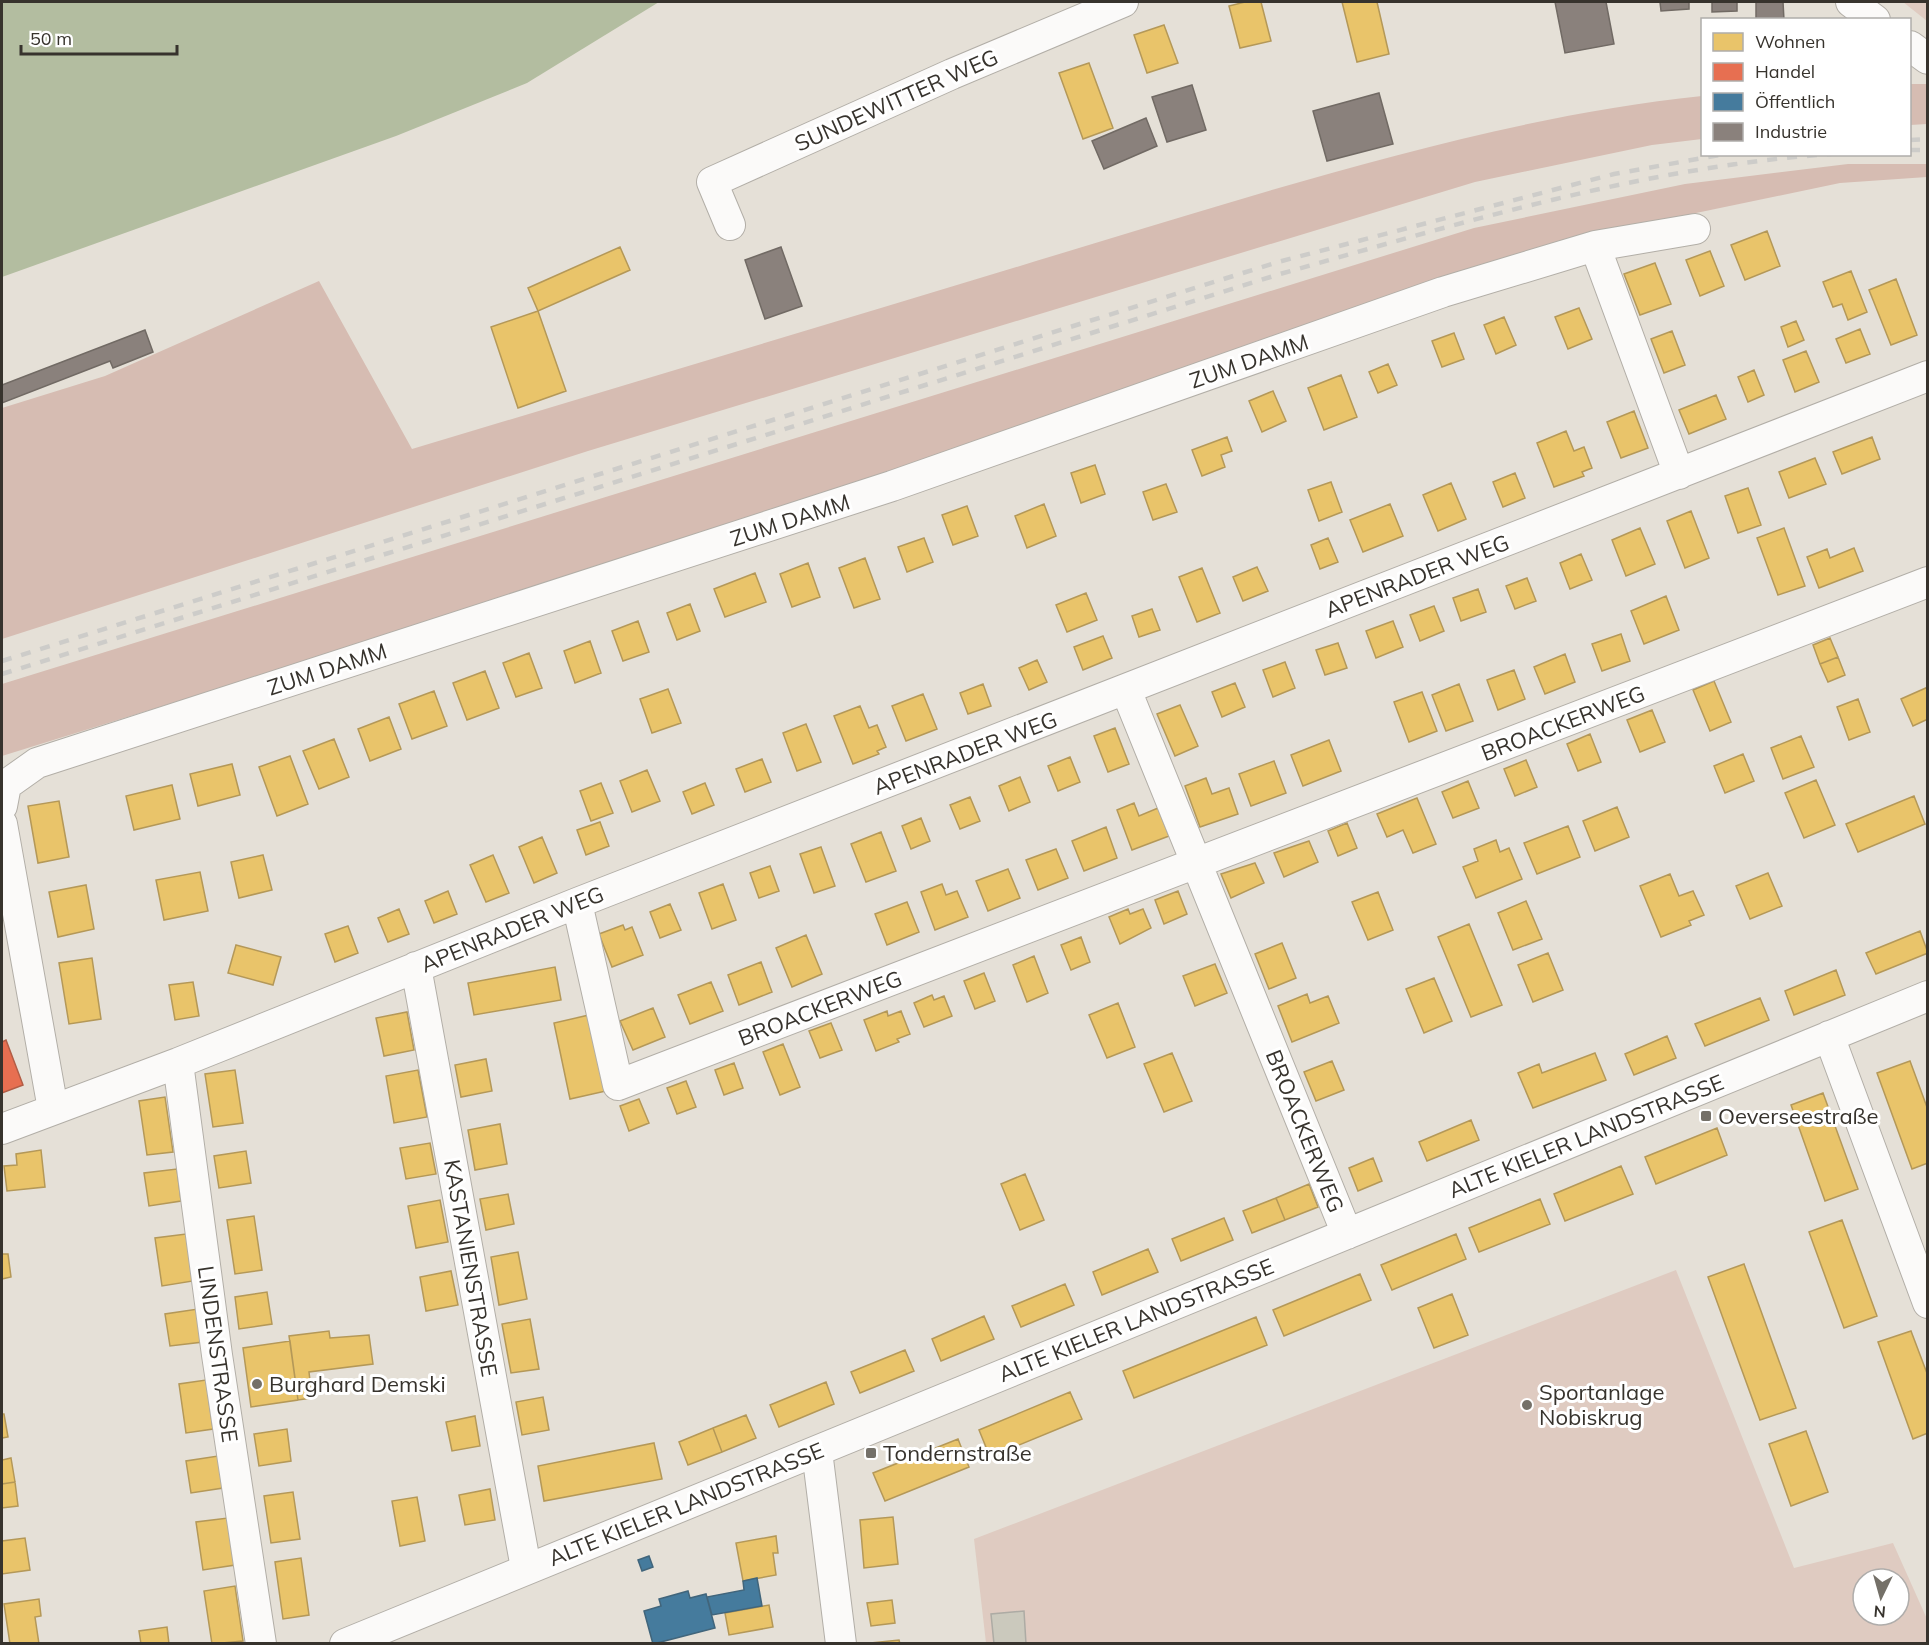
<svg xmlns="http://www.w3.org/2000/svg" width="1929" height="1645" font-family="Mulish,sans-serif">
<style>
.green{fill:#dfcbc1;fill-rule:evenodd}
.forest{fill:#d6bcb2}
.water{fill:#b3bda0}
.homes{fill:#e9c46a;stroke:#b49858;stroke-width:1.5}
.shops{fill:#e76f51;stroke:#b25d46;stroke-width:1.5}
.public{fill:#457b9d;stroke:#41657b;stroke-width:1.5}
.industry{fill:#8a817c;stroke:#716a64;stroke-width:1.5}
.building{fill:#cbc9bd;stroke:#adaba4;stroke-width:1.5}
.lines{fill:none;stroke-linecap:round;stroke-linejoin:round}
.minor-casing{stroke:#b2aea7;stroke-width:32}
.minor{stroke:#fbfaf9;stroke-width:30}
.rail{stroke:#cdccc9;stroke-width:4.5;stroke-dasharray:10 10;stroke-linecap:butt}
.poi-dot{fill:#747068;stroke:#fff;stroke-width:2}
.labels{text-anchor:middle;stroke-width:6;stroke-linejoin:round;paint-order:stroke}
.street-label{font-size:22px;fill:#37332d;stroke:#fff}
.poi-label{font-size:22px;fill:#37332d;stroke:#fff;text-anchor:start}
</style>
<rect width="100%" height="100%" fill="#e5e0d7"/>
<!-- green -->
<path class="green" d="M1903 2H1927V21Z
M1676 1270 1794 1568 1893 1543 1927 1619V1643H986L974 1539ZM1863 1579H1899V1615H1863Z"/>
<!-- forest -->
<path class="forest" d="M1910 84H1927V124L1910 125Z
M1702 96V139L1652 145 1475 182 588 451 2 639V408L105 376 319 281 412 449C642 380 872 311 1102 241 1295 183 1501 117 1702 96Z
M1848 164H1927V177L1840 183 1672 218 865 481 243 681 2 756V684L1474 228 1685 184Z"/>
<!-- water -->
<path class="water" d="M2 2H659L527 83 396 136 2 277Z"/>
<!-- homes -->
<path class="homes" d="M1245 2H1261L1271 41 1240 48 1229 6Z
M1342 2H1377L1389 54 1357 62Z
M1164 25 1178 63 1147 73 1134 35Z
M1089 63 1113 128 1083 139 1059 73Z
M1767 231 1780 266 1745 280 1731 245Z
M620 247 630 270 538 311 528 288Z
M1710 251 1724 286 1700 296 1686 260Z
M1655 263 1671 304 1640 315 1624 274Z
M1851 271 1867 312 1848 320 1842 304 1833 307 1823 282Z
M1896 279 1917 335 1891 345 1869 290Z
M1579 308 1592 339 1568 349 1555 317Z
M538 311 566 391 518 408 491 327Z
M1504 317 1516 345 1496 354 1484 325Z
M1796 321 1804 340 1788 347 1781 327Z
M1860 329 1870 354 1846 363 1836 339Z
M1672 331 1685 365 1664 373 1651 339Z
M1454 333 1464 359 1442 367 1432 341Z
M1806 351 1819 382 1795 392 1783 360Z
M1388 364 1397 385 1378 393 1369 372Z
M1754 370 1764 395 1748 402 1738 377Z
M1341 375 1357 417 1324 430 1308 388Z
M1273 391 1286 421 1262 432 1249 401Z
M1716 395 1726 419 1689 434 1679 410Z
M1634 411 1648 448 1621 458 1607 422Z
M1566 431 1574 451 1584 447 1592 468 1582 472 1584 476 1554 487 1537 443Z
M1227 437 1232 451 1221 455 1225 467 1202 476 1192 450Z
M1872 437 1880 459 1842 474 1833 452Z
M1815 458 1826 484 1789 498 1779 472Z
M1095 465 1105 494 1081 503 1071 473Z
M1515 473 1525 498 1503 507 1493 482Z
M1331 482 1342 512 1319 521 1308 490Z
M1451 483 1466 519 1438 531 1423 495Z
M1166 484 1177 512 1153 520 1143 492Z
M1748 488 1761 525 1738 533 1725 496Z
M1044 504 1056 536 1027 548 1015 516Z
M1390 504 1403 536 1363 552 1350 520Z
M967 506 978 536 953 545 942 515Z
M1691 511 1709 558 1685 568 1667 521Z
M1640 528 1655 564 1626 576 1612 540Z
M1784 528 1805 586 1778 595 1757 538Z
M924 538 933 562 907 572 898 547Z
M1328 538 1338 562 1320 569 1311 545Z
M1854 548 1863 571 1819 588 1807 557 1827 549 1830 558Z
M1581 554 1592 580 1570 589 1560 563Z
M865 558 880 599 854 608 839 568Z
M808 563 820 597 792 607 780 574Z
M1257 567 1268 591 1243 601 1233 577Z
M1202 568 1220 613 1197 622 1179 577Z
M755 573 766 602 725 617 714 589Z
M1527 578 1536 601 1515 609 1506 586Z
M1478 589 1486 612 1461 621 1453 598Z
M1086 593 1097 620 1067 632 1056 605Z
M1666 596 1679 630 1644 644 1631 611Z
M690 604 700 631 677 640 667 613Z
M1434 606 1444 631 1420 641 1410 615Z
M1152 609 1160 630 1139 637 1132 616Z
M638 621 649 652 623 661 612 631Z
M1393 621 1403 647 1376 658 1366 631Z
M1621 634 1630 661 1602 671 1592 644Z
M1103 636 1112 658 1083 670 1074 647Z
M1830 638 1838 657 1820 664 1813 645Z
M590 641 601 673 575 683 564 651Z
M1338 643 1347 668 1325 675 1316 650Z
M529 653 542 688 516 697 503 663Z
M1565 654 1575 682 1545 694 1534 667Z
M1838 657 1845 675 1828 682 1820 664Z
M1037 660 1047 682 1029 690 1019 668Z
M1285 662 1295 688 1273 697 1263 670Z
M1514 670 1525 699 1498 710 1487 680Z
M485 671 499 708 467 720 453 683Z
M1714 681 1731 722 1710 731 1693 690Z
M1235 683 1245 707 1222 717 1212 692Z
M983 684 991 706 968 714 960 693Z
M1459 684 1473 721 1446 731 1432 695Z
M1928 687V719L1913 726 1901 699Z
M668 689 681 723 652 733 640 699Z
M434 691 447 726 412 739 399 704Z
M1422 692 1437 731 1409 742 1394 702Z
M923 694 937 729 906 741 892 706Z
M1858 699 1870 732 1849 740 1837 707Z
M1180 705 1198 746 1175 756 1157 714Z
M860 706 869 728 877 725 886 747 877 751 879 754 853 764 834 716Z
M1652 710 1665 742 1640 752 1627 720Z
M389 717 401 749 370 761 358 729Z
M806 724 821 762 797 771 783 733Z
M1115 728 1129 764 1108 772 1094 736Z
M1590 734 1601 762 1578 771 1567 744Z
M1801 736 1814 767 1783 779 1771 748Z
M334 739 349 777 319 789 303 751Z
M1329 740 1341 771 1303 786 1291 755Z
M1743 754 1754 781 1725 793 1714 766Z
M290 756 308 804 277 816 259 767Z
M1070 757 1080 782 1058 791 1048 766Z
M762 759 771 782 745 792 736 769Z
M1526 760 1537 787 1515 796 1504 769Z
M1274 761 1286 793 1251 806 1239 774Z
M232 764 240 795 198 806 190 774Z
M647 770 660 801 632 812 620 781Z
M1020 777 1030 802 1009 811 999 786Z
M1206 778 1212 794 1229 788 1238 814 1200 827 1185 786Z
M1816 780 1835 825 1804 838 1785 793Z
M1468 781 1479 808 1453 818 1442 792Z
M601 783 613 813 591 821 580 791Z
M705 783 714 805 692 814 683 792Z
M172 785 180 819 134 830 126 796Z
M1914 796 1925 824 1858 852 1846 824Z
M970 797 980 821 960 829 950 805Z
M1417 798 1436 844 1413 853 1403 830 1387 837 1377 814Z
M59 801 69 857 38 863 28 806Z
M1134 803 1139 816 1158 808 1169 836 1132 850 1117 810Z
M1617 807 1629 837 1595 851 1583 821Z
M921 818 930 841 911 849 902 826Z
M600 822 609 846 586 855 577 830Z
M1347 823 1357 848 1338 856 1328 831Z
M1568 826 1580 857 1537 874 1524 843Z
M1106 827 1117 858 1084 871 1072 841Z
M881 832 896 871 866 882 851 844Z
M542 837 557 873 534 883 519 847Z
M1496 840 1500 852 1509 848 1522 879 1476 898 1463 867 1478 861 1474 849Z
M1309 841 1318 862 1284 877 1274 853Z
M821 847 835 886 814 893 800 854Z
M1056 849 1068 878 1038 890 1026 860Z
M263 855 272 890 239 898 231 862Z
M493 855 509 893 486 902 470 865Z
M1255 863 1264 883 1231 898 1221 874Z
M770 866 779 891 759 898 750 873Z
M1008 869 1020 898 988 911 976 881Z
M200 872 208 911 164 920 156 880Z
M1768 873 1782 906 1750 919 1736 886Z
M1670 874 1679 896 1693 891 1704 915 1689 921 1691 925 1661 937 1640 886Z
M723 884 736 920 712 929 699 893Z
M942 884 946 895 957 891 968 917 935 930 921 892Z
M86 885 94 929 58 937 49 892Z
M448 891 457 914 434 923 425 901Z
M1178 891 1187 914 1164 924 1155 900Z
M1378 892 1393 930 1368 940 1352 902Z
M1526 901 1542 939 1513 950 1498 913Z
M907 902 919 932 887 945 875 914Z
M670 904 681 930 660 938 650 912Z
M399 909 409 934 388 942 378 918Z
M1128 909 1130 914 1143 909 1151 928 1120 944 1109 917Z
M1469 924 1502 1005 1471 1017 1438 937Z
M623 925 625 930 632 927 643 955 612 967 599 934Z
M348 926 358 953 335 962 325 934Z
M1920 931 1928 953 1876 974 1866 953Z
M806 935 822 974 792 987 776 948Z
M1081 937 1090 962 1071 970 1061 945Z
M1282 943 1296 978 1269 989 1255 954Z
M236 945 281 957 273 985 228 973Z
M1548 953 1563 990 1533 1002 1518 965Z
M1034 956 1048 993 1027 1002 1013 965Z
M92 958 101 1019 69 1024 59 963Z
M761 962 772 992 739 1005 728 975Z
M1215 964 1227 993 1195 1006 1183 976Z
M555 967 561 1000 474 1015 468 983Z
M1836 970 1845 995 1794 1015 1785 991Z
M984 973 995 1001 975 1009 964 981Z
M1434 978 1452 1021 1424 1033 1406 989Z
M193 982 199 1016 175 1020 169 985Z
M711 982 723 1011 690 1024 678 995Z
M1307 994 1310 1003 1328 996 1339 1023 1292 1042 1278 1006Z
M932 995 934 1000 944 996 952 1016 924 1027 914 1003Z
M1760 998 1769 1020 1705 1046 1695 1024Z
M1118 1003 1135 1047 1107 1058 1089 1015Z
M653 1008 665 1037 633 1050 620 1021Z
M887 1011 888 1016 901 1011 910 1034 897 1039 899 1042 876 1051 864 1020Z
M407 1012 414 1050 384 1056 376 1018Z
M589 1015 606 1091 570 1099 554 1023Z
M831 1023 842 1050 820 1058 809 1031Z
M1667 1036 1676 1058 1634 1075 1625 1054Z
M783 1044 800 1087 780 1095 763 1052Z
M1172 1053 1192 1101 1164 1112 1144 1064Z
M1595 1053 1606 1080 1533 1108 1518 1073 1539 1064 1542 1073Z
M486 1059 492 1091 461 1097 455 1065Z
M1332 1061 1344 1090 1316 1101 1304 1072Z
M1910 1061 1928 1110V1163L1912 1169 1877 1073Z
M734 1063 743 1088 724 1095 715 1070Z
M235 1070 243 1123 213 1127 205 1074Z
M418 1070 427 1117 394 1123 386 1076Z
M686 1081 696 1107 677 1114 667 1088Z
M1823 1093 1858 1189 1825 1201 1791 1105Z
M165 1097 173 1152 147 1155 139 1101Z
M639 1099 649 1123 629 1131 620 1106Z
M1471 1120 1479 1140 1427 1161 1419 1142Z
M500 1124 507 1164 475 1170 468 1130Z
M1717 1128 1727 1155 1656 1184 1645 1157Z
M430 1143 436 1174 406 1179 400 1148Z
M41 1150 45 1187 7 1191 4 1166 17 1165 16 1154Z
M246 1151 251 1183 219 1188 214 1156Z
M1373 1158 1382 1181 1358 1191 1349 1168Z
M1621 1166 1633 1194 1565 1221 1554 1194Z
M177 1169 181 1201 149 1206 144 1173Z
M1025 1174 1044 1220 1020 1230 1001 1184Z
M1309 1184 1318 1207 1285 1220 1276 1198Z
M508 1194 514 1224 486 1230 480 1199Z
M1276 1198 1285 1220 1252 1233 1243 1211Z
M1540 1199 1550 1224 1479 1252 1469 1228Z
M440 1200 448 1242 416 1248 408 1206Z
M254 1216 262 1270 235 1274 227 1220Z
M1224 1218 1233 1240 1181 1261 1172 1239Z
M1842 1220 1877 1316 1844 1328 1809 1232Z
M186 1234 193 1281 162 1286 155 1238Z
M1456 1234 1466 1259 1392 1290 1381 1265Z
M1148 1249 1158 1272 1102 1295 1093 1272Z
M518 1252 527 1299 499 1305 491 1257Z
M2 1254H8L11 1277 2 1279Z
M1744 1264 1796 1408 1760 1420 1708 1277Z
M451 1271 458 1305 426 1311 420 1277Z
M1360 1274 1371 1300 1284 1336 1273 1310Z
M1065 1284 1074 1305 1021 1327 1012 1306Z
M267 1292 272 1324 239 1329 235 1297Z
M1452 1294 1468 1335 1434 1348 1418 1308Z
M198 1309 203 1342 170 1346 165 1314Z
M984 1316 994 1339 941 1361 932 1339Z
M1256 1317 1267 1345 1134 1398 1123 1371Z
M530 1319 539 1369 511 1373 502 1324Z
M329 1331 330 1338 369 1335 373 1364 309 1372 312 1398 298 1400 289 1336Z
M1911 1331 1928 1376V1433L1913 1439 1878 1342Z
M290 1341 298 1400 251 1407 243 1348Z
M905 1350 914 1371 860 1393 851 1372Z
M206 1380 213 1429 186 1433 179 1384Z
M826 1382 834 1404 779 1427 770 1405Z
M1070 1392 1082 1419 990 1457 979 1430Z
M543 1397 549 1430 522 1435 516 1402Z
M2 1414H4L8 1437 2 1438Z
M746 1415 756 1438 722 1452 713 1428Z
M475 1416 480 1446 452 1451 446 1422Z
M713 1428 722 1452 688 1465 679 1442Z
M287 1429 291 1461 259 1466 254 1434Z
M1806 1431 1828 1492 1791 1506 1769 1444Z
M958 1439 969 1467 885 1501 873 1473Z
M654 1443 662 1479 544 1501 538 1466Z
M218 1456 223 1488 191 1493 186 1461Z
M11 1458 15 1482 2 1484V1460Z
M15 1482 18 1506 2 1508V1484Z
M490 1489 495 1520 465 1525 459 1495Z
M293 1492 300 1539 271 1543 264 1496Z
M417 1497 425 1541 400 1546 392 1501Z
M893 1517 898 1564 864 1568 860 1520Z
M228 1518 235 1565 203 1570 196 1522Z
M776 1536 778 1553H773L776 1575 743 1581 736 1543Z
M25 1538 30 1570 2 1574V1541Z
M301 1558 309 1615 283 1619 275 1562Z
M235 1586 243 1641 212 1644 204 1591Z
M39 1599 41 1616 35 1617 39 1644H10L4 1604Z
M892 1600 895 1623 871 1626 867 1603Z
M769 1605 773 1627 729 1635 725 1613Z
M167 1627 169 1644H141L139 1631Z
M899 1640 900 1644H871V1643Z"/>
<!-- shops -->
<path class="shops" d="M6 1040 23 1085 2 1093V1042Z"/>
<!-- public -->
<path class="public" d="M649 1556 653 1567 642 1571 638 1560Z
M757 1578 762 1606 712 1615 707 1597 744 1590 743 1581Z
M688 1591 690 1598 706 1594 715 1628 653 1644 644 1611 661 1606 659 1599Z"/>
<!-- industry -->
<path class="industry" d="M1555 2H1606L1614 44 1565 53Z
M1660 2H1689V9L1661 11Z
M1712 2H1737V11L1712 12Z
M1756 2H1783L1784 20H1756Z
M1192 85 1206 130 1167 142 1152 97Z
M1379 93 1393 144 1327 161 1313 111Z
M1146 118 1157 146 1104 169 1092 141Z
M781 247 802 306 765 319 745 260Z
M145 330 153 352 113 368 110 361 2 403V385Z"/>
<!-- building -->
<path class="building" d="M1024 1611 1026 1644H994L991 1614Z"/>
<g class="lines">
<defs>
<path id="minor" d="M1851 2 1875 20
M1910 46 1928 59
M730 225 712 182 952 74 1123 2
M1595 246 1695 229
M1126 690 1347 1234
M2 806 6 785 37 763 892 486 1443 292 1595 246 1679 474
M2 824 53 1109
M577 903 618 1085 1928 582
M416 967 526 1568
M1829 1036 1928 1303
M178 1063 217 1355 261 1644
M2 1129 178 1063 577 903 1928 376
M817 1451 841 1644
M345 1644 1928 996"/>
</defs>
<!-- minor casing -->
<use href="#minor" class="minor-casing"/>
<!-- minor -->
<use href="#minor" class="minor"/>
<!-- rail -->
<path class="rail" d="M1910 140 1928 139
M1910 150H1928
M2 661 1278 262 1614 174 1725 154
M2 674 1280 274C1461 223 1643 167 1831 154"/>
</g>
<!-- markers -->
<g class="poi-dot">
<rect x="1700" y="1110" width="12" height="12" rx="3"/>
<circle cx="257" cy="1384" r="6"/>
<circle cx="1527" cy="1405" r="6"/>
<rect x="865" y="1447" width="12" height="12" rx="3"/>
</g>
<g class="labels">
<!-- street labels -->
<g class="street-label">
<text transform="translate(896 100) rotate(-24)" y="8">SUNDEWITTER WEG</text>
<text transform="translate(1249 361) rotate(-19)" y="8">ZUM DAMM</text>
<text transform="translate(790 520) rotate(-18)" y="8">ZUM DAMM</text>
<text transform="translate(1417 576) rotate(-21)" y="8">APENRADER WEG</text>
<text transform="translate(327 669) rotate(-18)" y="8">ZUM DAMM</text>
<text transform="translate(1563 723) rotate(-21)" y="8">BROACKERWEG</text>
<text transform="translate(965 753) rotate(-21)" y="8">APENRADER WEG</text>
<text transform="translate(512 929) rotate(-22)" y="8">APENRADER WEG</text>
<text transform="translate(820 1008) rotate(-21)" y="8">BROACKERWEG</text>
<text transform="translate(1305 1131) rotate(68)" y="8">BROACKERWEG</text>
<text transform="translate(1586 1136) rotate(-22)" y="8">ALTE KIELER LANDSTRASSE</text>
<text transform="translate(471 1268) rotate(80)" y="8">KASTANIENSTRASSE</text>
<text transform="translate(1136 1320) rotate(-22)" y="8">ALTE KIELER LANDSTRASSE</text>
<text transform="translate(218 1354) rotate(82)" y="8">LINDENSTRASSE</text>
<text transform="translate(686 1504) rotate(-22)" y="8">ALTE KIELER LANDSTRASSE</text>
</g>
<!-- poi labels -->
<g class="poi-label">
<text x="1718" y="1124">Oeverseestraße</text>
<text x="269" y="1392">Burghard Demski</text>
<text x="1539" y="1400">Sportanlage<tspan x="1539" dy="25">Nobiskrug</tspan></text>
<text x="883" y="1461">Tondernstraße</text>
</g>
</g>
<!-- border -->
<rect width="1929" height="1645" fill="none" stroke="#37332d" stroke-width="6"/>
<!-- legend -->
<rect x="1701" y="18" width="210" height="138" fill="#ffffff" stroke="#afadab" stroke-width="1.5"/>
<rect x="1713" y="33" width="30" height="18" fill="#e9c46a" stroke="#afadab" stroke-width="1.5"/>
<text x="1755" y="48" font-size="18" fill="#37332d">Wohnen</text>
<rect x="1713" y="63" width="30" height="18" fill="#e76f51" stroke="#afadab" stroke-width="1.5"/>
<text x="1755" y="78" font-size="18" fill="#37332d">Handel</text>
<rect x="1713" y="93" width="30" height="18" fill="#457b9d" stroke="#afadab" stroke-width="1.5"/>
<text x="1755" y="108" font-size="18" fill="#37332d">Öffentlich</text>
<rect x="1713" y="123" width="30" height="18" fill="#8a817c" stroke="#afadab" stroke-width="1.5"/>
<text x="1755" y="138" font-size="18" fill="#37332d">Industrie</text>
<!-- north arrow -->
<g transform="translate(1881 1597) rotate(185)"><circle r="28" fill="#ffffff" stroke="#afadab" stroke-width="1.5"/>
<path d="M0-4.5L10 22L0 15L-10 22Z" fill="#747068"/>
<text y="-9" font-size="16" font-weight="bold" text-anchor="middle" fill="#37332d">N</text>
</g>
<!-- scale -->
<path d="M21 45v9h156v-9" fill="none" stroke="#37332d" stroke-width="3"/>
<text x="30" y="45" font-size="18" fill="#37332d" stroke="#ffffff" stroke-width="4.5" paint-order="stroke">50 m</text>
</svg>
